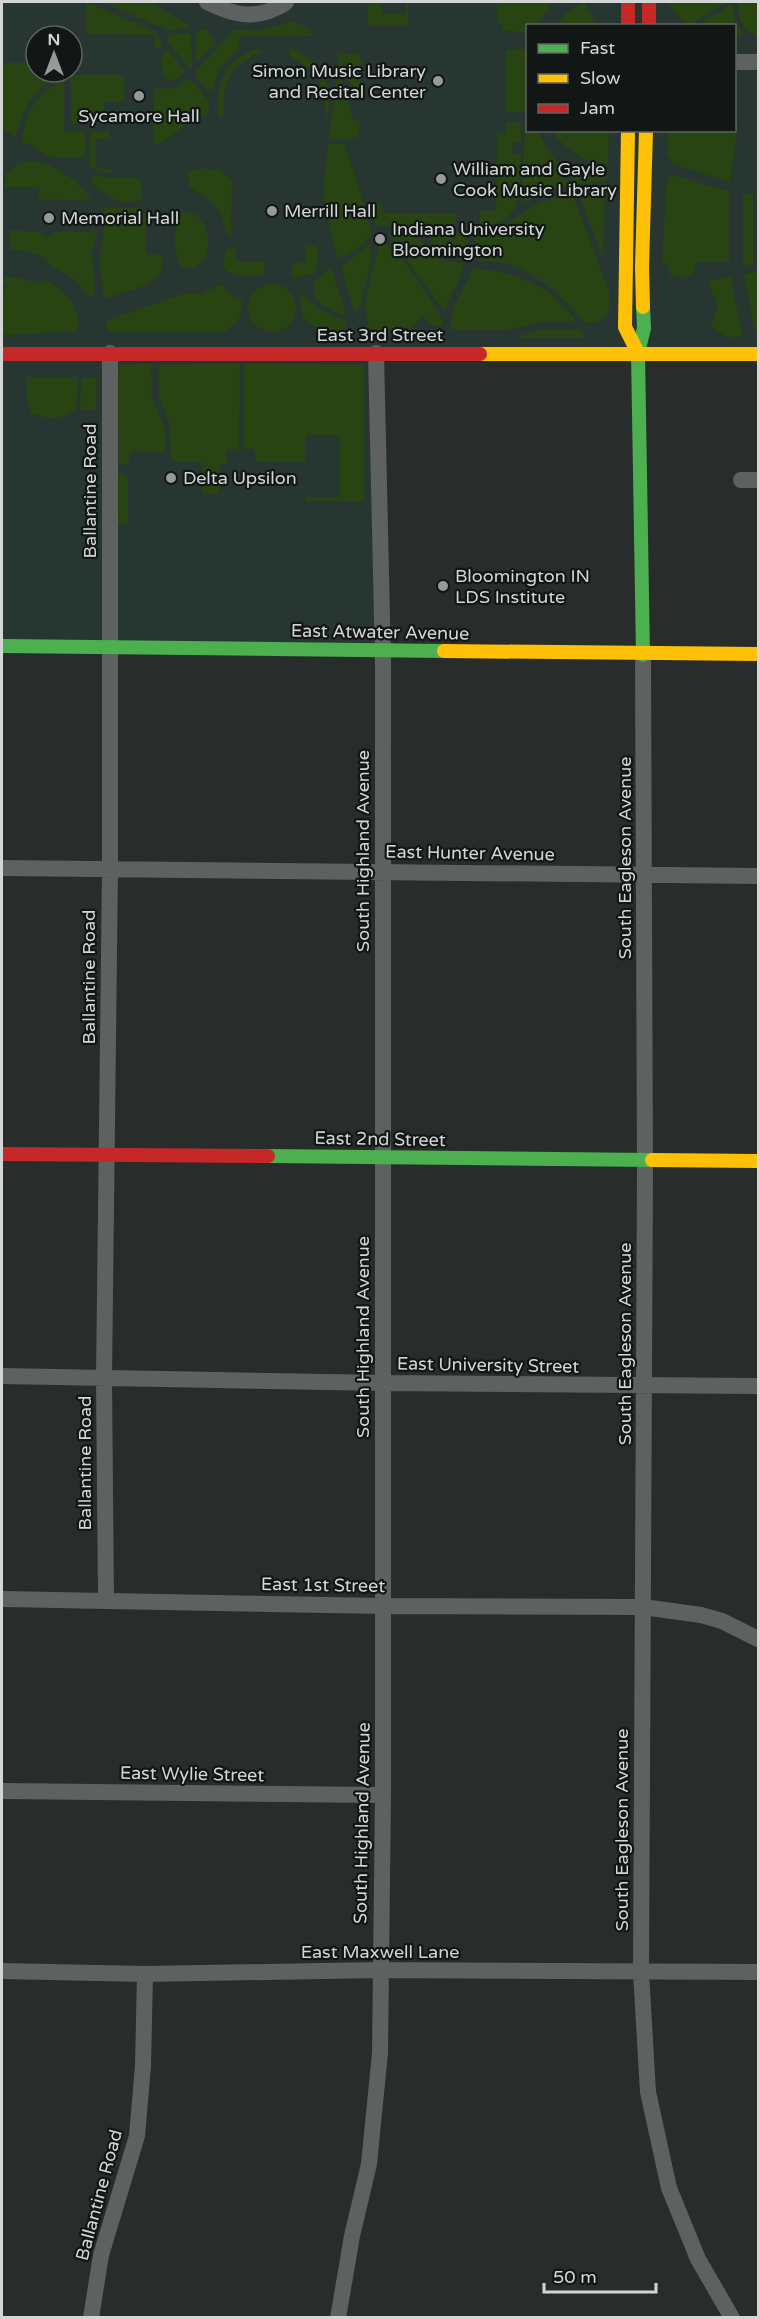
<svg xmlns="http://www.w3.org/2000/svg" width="760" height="2319" font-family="'Varela Round',sans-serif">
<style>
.built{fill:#283632;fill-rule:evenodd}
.green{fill:#284412}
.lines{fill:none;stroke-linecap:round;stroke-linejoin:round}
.street{stroke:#5d6160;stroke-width:16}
.fast{stroke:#4caf50;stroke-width:14}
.slow{stroke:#ffc107;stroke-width:14}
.jam{stroke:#c62828;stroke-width:14}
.poi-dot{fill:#969b9a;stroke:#121614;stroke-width:2}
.labels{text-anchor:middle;stroke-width:4.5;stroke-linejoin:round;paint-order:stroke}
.poi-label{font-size:18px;fill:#d2d7d5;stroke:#121614;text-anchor:start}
.street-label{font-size:18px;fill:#d2d7d5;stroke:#121614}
</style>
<rect width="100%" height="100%" fill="#282c2b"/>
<!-- built -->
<path class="built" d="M2 2H758V351L372 347 376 645 2 640ZM528 26H734V130H528ZM36 36H72V72H36Z"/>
<!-- green -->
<path class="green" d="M86 2 154 31 161 40V48H155L154 35 86 34Z
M104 2H151L192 27 167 30Z
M367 2H381L382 14H405L406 2H408V26L368 25Z
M497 2H553L537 25 528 26 527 33 502 30V25L497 24Z
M584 2 596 25H556L567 12Z
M669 2H726L692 24H687L672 9Z
M738 2H758V36C740 30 738 19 738 2Z
M731 4 733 5 734 20 743 32 741 37H735L734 26 699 25Z
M293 21 310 29 312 36H239V49L220 68 213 89 207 90 196 76V71L235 29 257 31Z
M201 29H207L215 43 196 62V34Z
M172 34H191L192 68 188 67 168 42V37Z
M259 48 261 52C230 66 221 82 224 116H218C215 83 226 58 259 48Z
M289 48C322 60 338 90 324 124 328 92 320 71 290 56Z
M165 50 169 51 185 71 179 78 169 81C161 75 160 58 165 50Z
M506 50H527V112H506Z
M338 53 359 54 361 59 360 95 357 94 338 66Z
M2 63H36V72H63C57 78 46 82 40 89 27 102 21 120 15 137L2 128Z
M337 74 351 97 348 101 354 121H360L358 137 345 140 329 139Z
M71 75H124V102H104V124H71Z
M188 79 191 80 209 101V109L204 117 196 112C188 123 167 144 153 144L154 89 175 88Z
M64 81V132H85V157H50L22 141C23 116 39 88 64 81Z
M735 115 738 122 730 182 673 164 667 153 668 131 734 130Z
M506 122H521V142L513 141 512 153 521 154C519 189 526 224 480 226V211H496L497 133H505Z
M525 123 527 124 528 130 537 131 550 153 560 165 569 186 555 189 522 203Z
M110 131V139H96V168L112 169V173L96 171 90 166V132Z
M554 131H609L608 163C584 163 569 151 554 134Z
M328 144H344L361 193 372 235 355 251 338 259 333 242 323 193Z
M20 162C28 162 37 161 44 163 58 168 88 187 91 201L43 199 39 201V187H5L6 173Z
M567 165 581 172 606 176V181L574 185Z
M200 168 220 170 232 181 231 237C223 230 224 220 219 211 211 199 200 195 189 186L188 172Z
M93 176 141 179 142 201H117L93 185 91 178Z
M675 176 729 191V262H696L694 272 684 278 671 276 667 265 662 260 667 179 671 176Z
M605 184 603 258 577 189Z
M572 193 610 294C610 314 607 323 585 323 566 301 545 279 517 267 504 261 489 262 475 260V233L495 231 530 208 543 201Z
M743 193 753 195V264L743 266Z
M368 201 382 202 383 213H456V224L376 226Z
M104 208H142V213H146V253L161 255C173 284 124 292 104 299L99 261 104 231Z
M183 212 197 214C202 221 207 229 208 237 210 256 200 273 180 267 174 251 171 225 183 212Z
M91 229H97L92 252 95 292 89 298 75 280 47 263 48 259 30 252 9 249V230L40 232 44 236 51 237 54 232H90Z
M432 233H467L468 260 452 258 429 239V236Z
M411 234 447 261 464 263C462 281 450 294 444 311L388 235Z
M380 241C405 254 427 295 442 319L443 325H431L423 316 413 325 412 330 370 329C358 310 375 263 380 241Z
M370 243 371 262 360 308 354 312 341 267Z
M306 245 317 246V270L311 274 292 279 291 263H306Z
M236 246V261L265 262 264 275 239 276 226 271 223 265 226 250Z
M331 267 346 313 344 316C326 307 309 305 315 281Z
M472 268C518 272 548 284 576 321H543L508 330H451C450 300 465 293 472 268Z
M758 271V333L754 327 744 274Z
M3 277H15L40 284 44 279C63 288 83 308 77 331L3 335V295L7 286 2 282Z
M731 277 742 335C731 341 719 334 711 325 723 300 714 303 708 281Z
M248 308a24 24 0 1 1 48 0a24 24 0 1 1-48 0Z
M219 285 226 287 228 293 241 299C243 315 238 325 223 332H111L106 328 107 322 110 319 186 293 201 294Z
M300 293 316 305V308L347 322 346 328C330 336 315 328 302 317Z
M545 329 581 330 586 338H519V336Z
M151 364 152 399 165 427V452H130L129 464H119L118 368 121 365Z
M240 364 239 449 226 450 227 464H220L219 494 202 493V462L171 461 170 424 159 397 158 365Z
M244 364 364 365V501H306V497H340V435H306V462L255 461V449H244Z
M26 377H78L76 410C52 421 56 421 31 413L27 399Z
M81 377 97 378 96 410H80Z
M118 474H124L128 478V524H118Z"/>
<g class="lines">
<!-- street -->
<path class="street" d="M207 2C228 12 246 19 269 11 275 8 281 7 286 2
M734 62H758
M741 480H758
M643 655 645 1171 641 1972 648 2092 669 2188 698 2259 732 2318
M2 868 758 876
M2 1376 383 1383 758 1386
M2 1599 383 1606 643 1607 701 1615 722 1621 758 1639
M106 1601 104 1378 110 869V353
M2 1791 383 1795
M2 1971 145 1974 379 1970 758 1972
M91 2318 101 2255 137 2136 143 2066 145 1974
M338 2318 352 2236 369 2164 380 2053 383 1795V661L376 353"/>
<!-- fast -->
<path class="fast" d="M2 646 444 651
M643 655 638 353 644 328 643 307
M268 1156 652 1160"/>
<!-- slow -->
<path class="slow" d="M628 130 625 327 638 353
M643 307 642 267 646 130
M480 354H758
M444 651 758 654
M652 1160 758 1161"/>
<!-- jam -->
<path class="jam" d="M628 2V26
M649 2V26
M2 354H480
M2 1154 268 1156"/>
</g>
<!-- markers -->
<g class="poi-dot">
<circle cx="438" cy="81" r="6"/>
<circle cx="139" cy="96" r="6"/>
<circle cx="441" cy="179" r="6"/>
<circle cx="272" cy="211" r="6"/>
<circle cx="49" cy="218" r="6"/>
<circle cx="380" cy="239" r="6"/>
<circle cx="171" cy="478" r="6"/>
<circle cx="443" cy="586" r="6"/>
</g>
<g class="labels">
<!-- poi labels -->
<g class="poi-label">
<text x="426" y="77" text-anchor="end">Simon Music Library<tspan x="426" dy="21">and Recital Center</tspan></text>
<text x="139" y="122" text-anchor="middle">Sycamore Hall</text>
<text x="453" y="175">William and Gayle<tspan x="453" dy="21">Cook Music Library</tspan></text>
<text x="284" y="217">Merrill Hall</text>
<text x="61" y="224">Memorial Hall</text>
<text x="392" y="235">Indiana University<tspan x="392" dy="21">Bloomington</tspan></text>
<text x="183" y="484">Delta Upsilon</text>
<text x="455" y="582">Bloomington IN<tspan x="455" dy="21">LDS Institute</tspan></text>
</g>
<!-- street labels -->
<g class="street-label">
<text x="380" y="341">East 3rd Street</text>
<text transform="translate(90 491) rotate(-90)" y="6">Ballantine Road</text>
<text transform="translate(380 632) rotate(1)" y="6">East Atwater Avenue</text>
<text transform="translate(363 851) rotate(-90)" y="6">South Highland Avenue</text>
<text transform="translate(470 853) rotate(1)" y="6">East Hunter Avenue</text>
<text transform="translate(625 858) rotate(-90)" y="6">South Eagleson Avenue</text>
<text transform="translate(89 977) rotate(-90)" y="6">Ballantine Road</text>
<text transform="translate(380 1139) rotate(1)" y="6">East 2nd Street</text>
<text transform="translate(363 1337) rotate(-90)" y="6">South Highland Avenue</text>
<text transform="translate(625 1344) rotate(-90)" y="6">South Eagleson Avenue</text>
<text transform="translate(488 1365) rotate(1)" y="6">East University Street</text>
<text transform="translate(85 1463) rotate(-90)" y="6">Ballantine Road</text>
<text transform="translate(323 1585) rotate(1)" y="6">East 1st Street</text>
<text transform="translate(192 1774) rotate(1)" y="6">East Wylie Street</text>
<text transform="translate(362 1823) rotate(-89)" y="6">South Highland Avenue</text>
<text transform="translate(622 1830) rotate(-90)" y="6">South Eagleson Avenue</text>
<text x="380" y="1958">East Maxwell Lane</text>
<text transform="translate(99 2195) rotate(-75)" y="6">Ballantine Road</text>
</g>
</g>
<!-- border -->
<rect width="760" height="2319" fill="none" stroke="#d2d7d5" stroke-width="6"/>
<!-- legend -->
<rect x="526" y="24" width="210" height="108" fill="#121614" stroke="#5f6361" stroke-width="1.5"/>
<rect x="538" y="44" width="30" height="9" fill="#4caf50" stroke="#5f6361" stroke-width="1.5"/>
<text x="580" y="54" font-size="18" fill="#d2d7d5">Fast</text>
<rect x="538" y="74" width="30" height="9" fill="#ffc107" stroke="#5f6361" stroke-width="1.5"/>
<text x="580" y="84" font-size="18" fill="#d2d7d5">Slow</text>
<rect x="538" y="104" width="30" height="9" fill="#c62828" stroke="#5f6361" stroke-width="1.5"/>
<text x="580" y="114" font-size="18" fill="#d2d7d5">Jam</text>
<!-- north arrow -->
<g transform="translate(54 54)"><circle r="28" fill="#121614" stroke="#5f6361" stroke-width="1.5"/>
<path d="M0-4.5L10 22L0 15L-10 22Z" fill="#969b9a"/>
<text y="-9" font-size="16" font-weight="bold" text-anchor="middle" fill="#d2d7d5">N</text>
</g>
<!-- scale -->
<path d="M544 2283v9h112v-9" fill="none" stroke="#d2d7d5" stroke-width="3"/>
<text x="553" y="2283" font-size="18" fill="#d2d7d5" stroke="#121614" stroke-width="4.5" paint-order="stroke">50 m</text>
</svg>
